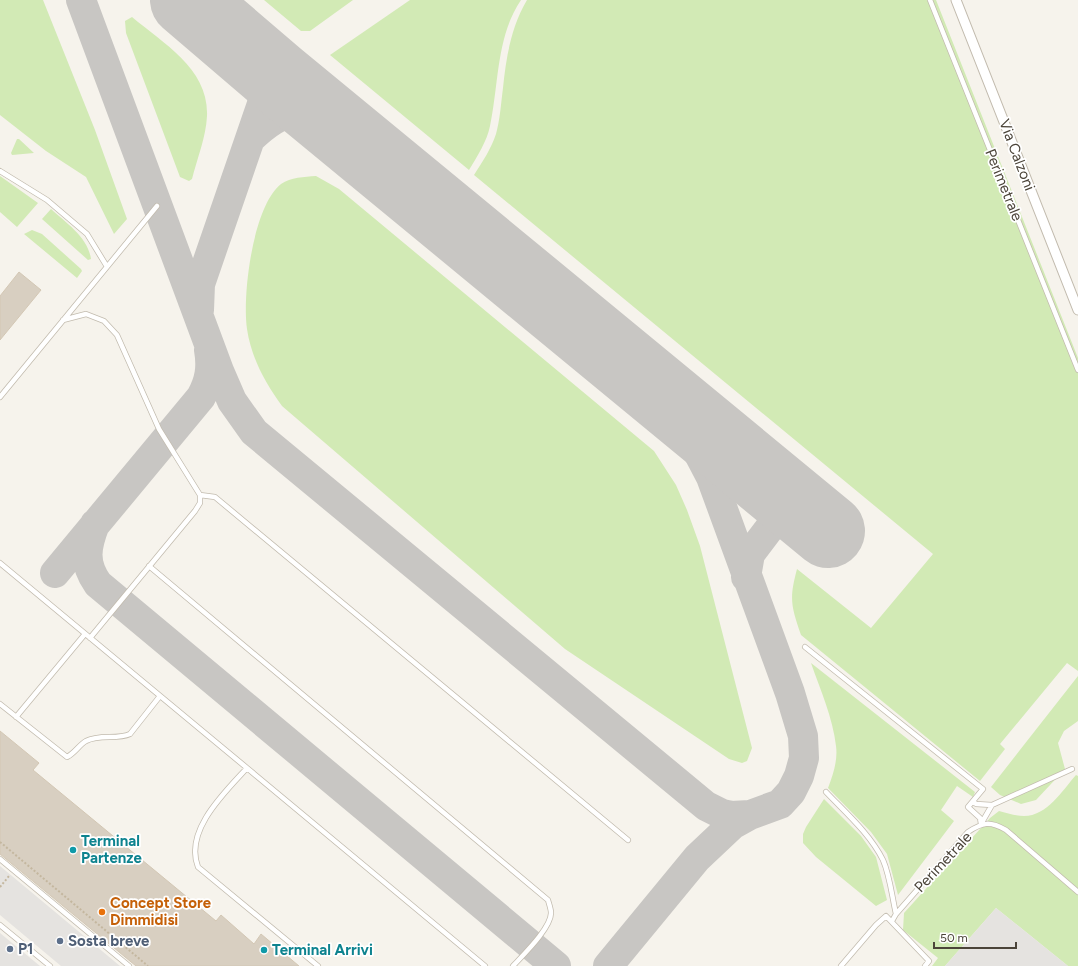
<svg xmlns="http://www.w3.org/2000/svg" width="1078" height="966" font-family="Figtree,sans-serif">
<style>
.green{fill:#d2eab5}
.parking{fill:#e5e3e0}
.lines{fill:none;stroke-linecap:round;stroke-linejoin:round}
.taxiway{stroke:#c8c6c3;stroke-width:30}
.runway{stroke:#c8c6c3;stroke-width:74}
.building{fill:#d8cfc1;stroke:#d3c7b4}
.lane-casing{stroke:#c2bbae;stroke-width:6}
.street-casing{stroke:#c2bbae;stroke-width:11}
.path{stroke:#c4b79f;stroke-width:2;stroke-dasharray:2 2;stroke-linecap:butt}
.lane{stroke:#fff;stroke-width:4.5}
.street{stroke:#fff;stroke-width:9}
.culture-dot{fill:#0f9aa8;stroke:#fff;stroke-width:1.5}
.food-dot{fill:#e8710a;stroke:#fff;stroke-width:1.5}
.service-dot{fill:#5c6f8a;stroke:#fff;stroke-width:1.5}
.labels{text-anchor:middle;stroke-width:3.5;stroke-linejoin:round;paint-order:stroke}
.street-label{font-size:15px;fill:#4b4439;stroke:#fff}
.culture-label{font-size:15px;font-weight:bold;fill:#0d838f;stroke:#fff;text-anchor:start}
.food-label{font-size:15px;font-weight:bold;fill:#c56008;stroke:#fff;text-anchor:start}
.service-label{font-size:15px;font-weight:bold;fill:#4e5e75;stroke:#fff;text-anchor:start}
</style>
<rect width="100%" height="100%" fill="#f6f3ec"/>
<!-- green -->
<path class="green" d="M0 0H43L95 130 127 219 114 234 86 177 46 151 0 115Z
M264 0H353L310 31H301Z
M410 0H521C496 37 499 84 490 126 487 141 477 157 469 170L330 55Z
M527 0H936L1078 358V671L1067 663 1000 744 1005 749 980 781 801 635C791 606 789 599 797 569L871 628 933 554 474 175C483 161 491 149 496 134 500 120 501 103 503 88 506 58 511 27 527 0Z
M132 17C164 44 209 69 207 116 206 137 197 159 192 179L189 181 180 177 126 33 125 21Z
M17 139H19L34 153 12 155 11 153Z
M0 176 38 203 17 227 0 212Z
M316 176 339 189 654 451 676 485 687 510 700 546 752 748 747 761 742 763 729 759 565 649 282 406C265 383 251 357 247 329 242 295 253 206 281 184 291 177 304 177 316 176Z
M51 209C66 223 88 237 91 259L88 260 42 219Z
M32 230 42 234 81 269 82 271 77 278 24 234Z
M811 663 975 792 973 797 957 786 941 810 954 821 898 895 887 854 871 832 828 788C833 775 838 760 836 746 833 718 820 689 811 663Z
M1078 676V721L1064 731 1058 743 1065 769 1036 800 1021 804 1000 795 991 787Z
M1076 775 1078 776V966H1068L996 908 945 966H932L938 958 903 930 904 913 990 818 999 811C1007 813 1016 816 1024 816 1047 816 1062 791 1076 775Z
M824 799 861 836 876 857 887 900 876 906 816 857 803 843V834L806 827Z"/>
<!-- parking -->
<path class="parking" d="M0 866 120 966H61L0 915Z
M996 908 1068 966H945Z
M0 933 40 966H0Z"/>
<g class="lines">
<!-- taxiway -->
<path class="taxiway" d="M81 0 219 371 232 401 254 432 706 806 722 814 731 816 750 815 780 804 791 792 799 776 804 758 803 736 790 693 711 477C696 447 681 421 661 394
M251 138C286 105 301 106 342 129
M199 310 200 284 262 104C265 70 254 62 232 38
M95 524C86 547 83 563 98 584L556 966
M55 573 201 397C210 381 212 367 209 350
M746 577 750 554 778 517 780 506 778 496 769 483
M608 966 697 858 732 825 750 815"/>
<!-- runway -->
<path class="runway" d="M187 0 277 77 828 531"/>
</g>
<!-- building -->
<path class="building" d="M19 272 41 290 0 340V296Z
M0 731 39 763 33 770 216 921 221 915 254 944 261 934 299 966H136L0 854Z"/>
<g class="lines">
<defs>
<path id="lane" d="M930 0 1078 370
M0 171 47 200 87 234 106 265
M63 320 86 314 104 321 117 335 159 429 200 495V503L195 511 90 638
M0 397 157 206
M200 495 215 497 628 840
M0 563 247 768
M149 566 548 900C549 904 551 909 551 913 551 928 523 955 513 966
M805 647 983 789 968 807 980 818 981 824 992 805 1072 769
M0 704 67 757C75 753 79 745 86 741 100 734 117 740 130 734L160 696
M16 717 85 634
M826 792C846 813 870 834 883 860 890 876 892 897 896 914
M973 801 976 804 992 805
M0 859 129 966
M892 921 896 914 968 832C983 822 990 821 1006 830L1078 892
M0 925 50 966
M318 966 198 867C184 831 224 793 247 768L485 966
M841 966 876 925 886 916 929 961 925 966"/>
<path id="street" d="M956 0 1078 310"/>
</defs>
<!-- lane casing -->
<use href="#lane" class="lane-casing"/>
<!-- street casing -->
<use href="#street" class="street-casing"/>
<!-- path -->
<path class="path" d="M0 842 148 966
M0 887 9 876"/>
<!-- lane -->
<use href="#lane" class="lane"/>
<!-- street -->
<use href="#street" class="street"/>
</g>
<!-- markers -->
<g class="culture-dot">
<circle cx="73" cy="850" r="4"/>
<circle cx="264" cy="950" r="4"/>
</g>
<circle class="food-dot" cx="102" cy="912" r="4"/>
<g class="service-dot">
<circle cx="60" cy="941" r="4"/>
<circle cx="10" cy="949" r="4"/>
</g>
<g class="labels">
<!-- street labels -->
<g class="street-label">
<text transform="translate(1017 155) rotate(69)" y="5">Via Calzoni</text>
<text transform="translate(1004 185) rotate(68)" y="5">Perimetrale</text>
<text transform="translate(943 862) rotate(-47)" y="5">Perimetrale</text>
</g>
<!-- culture labels -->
<g class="culture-label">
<text x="81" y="846">Terminal<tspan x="81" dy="17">Partenze</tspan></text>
<text x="272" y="955">Terminal Arrivi</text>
</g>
<!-- food labels -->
<g class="food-label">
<text x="110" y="908">Concept Store<tspan x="110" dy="17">Dimmidisi</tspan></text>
</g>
<!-- service labels -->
<g class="service-label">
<text x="68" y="946">Sosta breve</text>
<text x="18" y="954">P1</text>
</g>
</g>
<!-- scale -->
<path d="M934 942v6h82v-6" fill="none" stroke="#4b4439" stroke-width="2"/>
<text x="940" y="942" font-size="12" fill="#4b4439" stroke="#ffffff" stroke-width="3" paint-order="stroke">50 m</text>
</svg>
